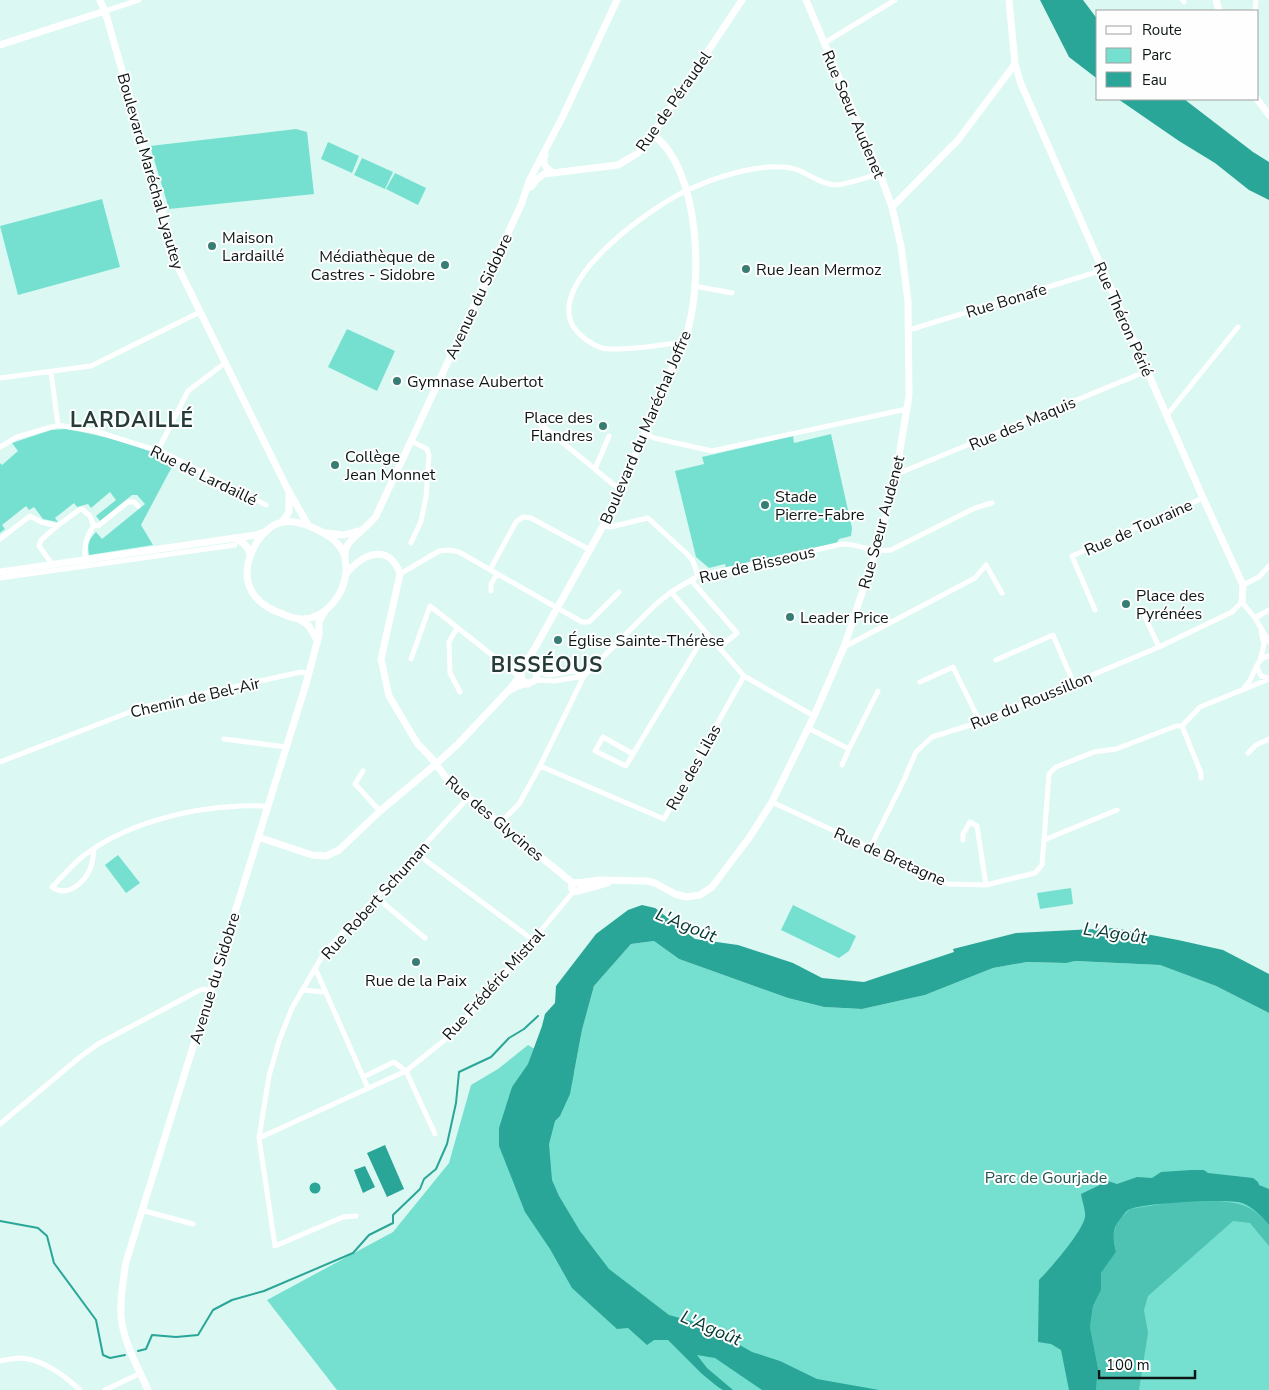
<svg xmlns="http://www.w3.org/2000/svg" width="1269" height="1390" font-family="'Nunito Sans',sans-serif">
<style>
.green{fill:#76e0d0}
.forest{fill:#4ec3b3}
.water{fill:#29a697}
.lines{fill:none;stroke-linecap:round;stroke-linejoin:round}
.stream{stroke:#29a697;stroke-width:2}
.street{stroke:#fff;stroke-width:5}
.secondary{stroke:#fff;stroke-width:7}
.poi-dot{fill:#387d73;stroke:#fefefe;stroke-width:2}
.labels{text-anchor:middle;stroke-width:4;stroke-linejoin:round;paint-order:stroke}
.street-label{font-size:16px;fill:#0c1614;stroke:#fefefe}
.poi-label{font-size:16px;fill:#0c1614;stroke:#fefefe;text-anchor:start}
.park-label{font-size:16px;fill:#23544d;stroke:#fefefe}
.water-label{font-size:18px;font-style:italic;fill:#003832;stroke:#fefefe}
.district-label{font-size:21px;font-weight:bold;letter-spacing:1px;fill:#243b38;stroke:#fefefe}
</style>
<rect width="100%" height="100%" fill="#dbf8f2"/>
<!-- green -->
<path class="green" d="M296 129 307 132 314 194 169 209 150 146Z
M328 142 359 156 352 173 321 159Z
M362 158 393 172 385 189 354 175Z
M395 173 426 188 418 205 386 189Z
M102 199 120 267 18 295 0 226Z
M347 329 395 351 377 391 328 367Z
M65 429C103 435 140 446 175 461L141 525 153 545 89 555C87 545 89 539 96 532L102 539 145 504 137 495H132L100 521 96 516 116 500 110 492 91 508 88 504 77 507 74 503 55 518 58 522 43 519 34 507 29 510 26 506 2 525 5 529 0 533V463L2 465 18 451 12 443 51 430Z
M831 434 852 528 851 536 839 539 836 544 726 568 725 564 709 568 696 557 675 471 704 464 702 457 793 436 794 443Z
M118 855 140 883 126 893 105 865Z
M1071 888 1073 904 1040 909 1037 893Z
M793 905 856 936 849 951 839 958 781 930Z
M654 941 679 959 788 998 824 1007 862 1009 925 995 993 968 1027 962 1065 963 1074 961 1160 965 1216 986 1269 1013V1390H337L267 1300 393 1232 449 1163 471 1085 498 1069 528 1045 574 1073 582 1030 594 986 631 944Z"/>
<!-- forest -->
<path class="forest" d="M1219 1201C1245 1204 1252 1206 1269 1225V1246L1250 1223 1233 1221 1148 1296 1144 1310 1148 1333 1139 1390H1096L1098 1368 1090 1327 1093 1306 1101 1290V1273L1116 1252 1113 1236 1117 1222 1130 1209 1174 1202Z"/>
<!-- water -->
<path class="water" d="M1040 0H1083L1098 20V78L1095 77 1069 57Z
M1118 99H1184L1253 152 1269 162V200L1249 190 1215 163 1179 141Z
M642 905 655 908 695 939 738 945 793 963 822 978 864 982 954 952 953 949 1016 933 1114 928 1178 940 1223 950 1269 974V1013L1216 986 1160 965 1075 961 1066 963 1027 962 993 968 925 995 862 1009 824 1007 788 998 679 959 654 941 631 944 594 986 582 1030 570 1094 560 1116 555 1121 549 1144 552 1180 559 1196 580 1231 609 1269 669 1315 705 1325 752 1352 780 1361 817 1379 879 1390H762L715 1358 697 1355 707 1368 733 1390H723L718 1387 702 1374 668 1340H654L647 1345 628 1328 617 1329 572 1288 550 1249 525 1212 499 1146V1128L512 1087 528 1064 542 1026 545 1014 555 1003 556 986 596 934 628 910Z
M385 1145 404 1189 387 1197 367 1153Z
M365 1166 375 1187 363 1193 354 1170Z
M1191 1170H1204L1208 1173 1253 1178 1258 1182 1259 1185 1269 1189V1225C1262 1217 1253 1207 1242 1203 1227 1198 1145 1203 1130 1209 1127 1210 1124 1214 1122 1217 1111 1228 1113 1239 1116 1252L1101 1273V1290L1093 1306 1090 1327 1098 1368 1096 1390H1069L1061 1350 1051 1344 1038 1342 1039 1280C1050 1269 1083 1231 1085 1217 1086 1211 1082 1201 1081 1194L1108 1181 1117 1184 1137 1177 1152 1178 1161 1172Z
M309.5 1188a5.5 5.5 0 1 1 11 0a5.5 5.5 0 1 1-11 0Z"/>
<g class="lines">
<!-- stream -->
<path class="stream" d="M0 1221 38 1228 47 1236 54 1263 96 1320 103 1355 110 1358 125 1355
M138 1351 146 1349 152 1335 176 1337 198 1335 213 1310 232 1300 264 1291 353 1253 369 1235 393 1223V1215L420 1189 424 1179 436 1169 447 1144 456 1103 459 1072 491 1057 509 1038 524 1029 538 1016"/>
<!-- street -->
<path class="street" d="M1183 0 1184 2
M105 11 139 0
M1255 11 1256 0
M824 43 895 0
M694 286 732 293
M909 330 1103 270
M682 345 677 343C659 345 618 352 602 348 592 345 581 337 575 329 541 283 656 203 692 188 719 176 768 160 798 170 810 175 823 185 836 185 845 185 871 176 880 174
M51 372 58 425
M0 378 91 366 200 312
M1167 415 1238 327
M539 423 614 485 621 488
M644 433 654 438 712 451 907 409
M411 441 427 449 429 455 426 497 421 521 411 543
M0 447 17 437 58 425 95 431 165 453 266 505
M158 450 188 391 225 363
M595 469 609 436
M897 474 1147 371
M603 526 610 527 648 518 687 554 693 561 698 576
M0 539 30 516 41 522 57 526 79 510 82 509 90 516 93 524 98 526 128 502H134L138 506
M86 562C83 547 86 537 94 525
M52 564 39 546 41 540 57 526
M490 570 516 522 523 517 531 518 590 550
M400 574 439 551 449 550 459 552 582 622H589L619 592
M0 578 235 545
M691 580 737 633 719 648
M1243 585 1259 577 1269 566
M491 591V584L497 574
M671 592 744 676 814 716
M1095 610 1072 556 1203 498
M1144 615 1159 647
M1255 618 1269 610
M457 628 449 642 450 673 460 692
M844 647 975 578 986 565 1002 593
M411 659 430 606 516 674H520
M996 660 1053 635 1074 684
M1260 660 1264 645 1261 632
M1257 667 1261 676 1269 678
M536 671 549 675 573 671 583 675
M533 682 539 680 554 681 584 676
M920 682 953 667 980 722
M1244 688C1255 679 1254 658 1269 656
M1182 726 1201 773V778
M808 728 849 749 878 691
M603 737 633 754 626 766 595 751Z
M224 739 286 747
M1248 753 1256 745 1269 739
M633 754 706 633
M0 762 143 707 301 672 309 673
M842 765 849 749
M540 766 664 819 744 676
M363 771 355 784 380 811
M772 802 948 884 986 885 1035 873 1042 865 1044 840
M1117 810 1044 840 1049 774 1056 767 1094 752 1116 749 1176 726H1182L1200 707 1269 679
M500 823 519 804 540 766 584 676 654 606 671 592 698 576 842 544C859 544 874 553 891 550L975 508 992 503
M963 840V834L970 822 977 826 986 885
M870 848 904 780 916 752 932 737 980 722 1159 647 1232 612 1242 602 1255 618 1269 642
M94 849C93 856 93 862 90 869 84 883 67 898 52 887 62 877 71 866 82 857 124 824 188 808 240 806 249 806 258 805 267 807
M417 854 533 940
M376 897 425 938
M315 968 368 1088
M302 990 324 992
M363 1077 394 1062 406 1071 435 1134
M0 1124 80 1057 98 1044 198 991 203 989 210 991
M259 1138 406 1071 452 1034 497 983 574 891
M141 1210 193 1224
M356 1216 343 1217 275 1246 259 1138 269 1076 279 1041 292 1008 324 953 468 798
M0 1361C6 1360 14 1358 20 1358 43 1359 64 1375 80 1390
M105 1390 141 1373"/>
<!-- secondary -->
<path class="secondary" d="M100 0 105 11 178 267 287 488 308 525
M1009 0 1015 64 1021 84 1203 498 1243 585 1242 602
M1216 0 1219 11
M0 45 105 11
M1257 99 1269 115
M545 155C542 164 545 167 552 172
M531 187 536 180 544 174 618 165 638 153 660 123 742 0
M892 207 958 140 1015 64
M282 522 289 512V493
M327 533 344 535 358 531
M234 538C243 542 249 546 250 555
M345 557C340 542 330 536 316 529 306 525 295 520 283 522 272 524 263 533 257 542 240 570 244 597 275 611 283 614 292 619 300 619 325 620 344 595 346 572 347 563 342 555 347 546 353 536 368 527 376 516L521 205 530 179 563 116 617 0
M0 572 256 535 264 532
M346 574C362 553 390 543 400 574L381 659 389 696 417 743 434 761 449 782 574 884
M299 619 309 626 317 640
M528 684 522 680C518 669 531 656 536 646L603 526 621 488 685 338C704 287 701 168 652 134
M510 690C513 688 517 686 521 685 527 683 540 683 536 672 533 665 531 662 532 653
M258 837 312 855 326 856 339 850 380 811 436 764 458 744 508 691 520 676
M571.5 887a4.5 4.5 0 1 1 9 0a4.5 4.5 0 1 1-9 0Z
M577 883 600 880 647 881 655 883 675 894 686 897 700 895 712 887 749 838 772 802 814 716 844 647 876 551 894 486 909 396 908 302 901 246 892 207 880 174 806 0
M579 891 608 883
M148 1390C138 1367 123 1342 121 1316 120 1298 123 1280 126 1262L306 684 319 635V622L324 613"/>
</g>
<!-- markers -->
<g class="poi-dot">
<circle cx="212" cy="246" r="5"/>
<circle cx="445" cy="265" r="5"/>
<circle cx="746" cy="269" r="5"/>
<circle cx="397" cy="381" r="5"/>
<circle cx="603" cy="426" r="5"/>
<circle cx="335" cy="465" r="5"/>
<circle cx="765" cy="505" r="5"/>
<circle cx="1126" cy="604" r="5"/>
<circle cx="790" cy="617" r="5"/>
<circle cx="558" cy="640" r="5"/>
<circle cx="416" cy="962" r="5"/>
</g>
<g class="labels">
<!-- street labels -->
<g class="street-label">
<text transform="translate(673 101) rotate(-55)" y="6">Rue de Péraudel</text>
<text transform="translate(854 114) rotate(67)" y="6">Rue Sœur Audenet</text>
<text transform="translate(151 171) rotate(74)" y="6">Boulevard Maréchal Lyautey</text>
<text transform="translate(478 296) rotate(-65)" y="6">Avenue du Sidobre</text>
<text transform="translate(1006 300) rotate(-17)" y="6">Rue Bonafe</text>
<text transform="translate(1124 319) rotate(66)" y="6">Rue Théron Périé</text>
<text transform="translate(1022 423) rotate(-23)" y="6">Rue des Maquis</text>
<text transform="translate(645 427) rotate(-67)" y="6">Boulevard du Maréchal Joffre</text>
<text transform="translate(204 475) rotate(26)" y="6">Rue de Lardaillé</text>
<text transform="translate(881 522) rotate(-75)" y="6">Rue Sœur Audenet</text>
<text transform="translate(1138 527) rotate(-24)" y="6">Rue de Touraine</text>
<text transform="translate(757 564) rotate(-13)" y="6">Rue de Bisseous</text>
<text transform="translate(195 697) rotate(-13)" y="6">Chemin de Bel-Air</text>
<text transform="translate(1031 700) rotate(-22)" y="6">Rue du Roussillon</text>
<text transform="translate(693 767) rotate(-61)" y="6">Rue des Lilas</text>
<text transform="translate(495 818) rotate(40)" y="6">Rue des Glycines</text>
<text transform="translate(890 856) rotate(24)" y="6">Rue de Bretagne</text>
<text transform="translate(375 900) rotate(-48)" y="6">Rue Robert Schuman</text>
<text transform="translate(214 978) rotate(-73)" y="6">Avenue du Sidobre</text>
<text transform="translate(493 984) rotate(-48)" y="6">Rue Frédéric Mistral</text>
</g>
<!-- poi labels -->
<g class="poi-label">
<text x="222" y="243">Maison<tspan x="222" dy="18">Lardaillé</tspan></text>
<text x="435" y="262" text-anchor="end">Médiathèque de<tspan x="435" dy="18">Castres - Sidobre</tspan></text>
<text x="756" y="275">Rue Jean Mermoz</text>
<text x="407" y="387">Gymnase Aubertot</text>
<text x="593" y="423" text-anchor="end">Place des<tspan x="593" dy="18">Flandres</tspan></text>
<text x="345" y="462">Collège<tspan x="345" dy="18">Jean Monnet</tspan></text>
<text x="775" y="502">Stade<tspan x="775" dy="18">Pierre-Fabre</tspan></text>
<text x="1136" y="601">Place des<tspan x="1136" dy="18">Pyrénées</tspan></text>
<text x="800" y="623">Leader Price</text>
<text x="568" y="646">Église Sainte-Thérèse</text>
<text x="416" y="986" text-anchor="middle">Rue de la Paix</text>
</g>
<!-- park labels -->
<g class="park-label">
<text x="1046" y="1183">Parc de Gourjade</text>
</g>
<!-- water labels -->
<g class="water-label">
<text transform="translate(686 925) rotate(22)" y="6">L'Agoût</text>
<text transform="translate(1115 933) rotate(8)" y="6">L'Agoût</text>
<text transform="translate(711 1328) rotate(23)" y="6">L'Agoût</text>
</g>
<!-- district labels -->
<g class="district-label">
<text x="132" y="427">LARDAILLÉ</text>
<text x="547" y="672">BISSÉOUS</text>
</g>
</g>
<!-- legend -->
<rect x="1096" y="10" width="162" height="90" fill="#fefefe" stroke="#9da1a0"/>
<rect x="1106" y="26" width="25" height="8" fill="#ffffff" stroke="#9da1a0"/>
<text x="1142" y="35" font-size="15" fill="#0c1614">Route</text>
<rect x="1106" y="48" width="25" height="15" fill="#76e0d0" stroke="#9da1a0"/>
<text x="1142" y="60" font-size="15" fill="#0c1614">Parc</text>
<rect x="1106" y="72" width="25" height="15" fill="#29a697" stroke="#9da1a0"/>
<text x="1142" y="85" font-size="15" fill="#0c1614">Eau</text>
<!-- scale -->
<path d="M1099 1370v8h96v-8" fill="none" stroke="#0c1614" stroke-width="2.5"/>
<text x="1106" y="1370" font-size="15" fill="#0c1614" stroke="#fefefe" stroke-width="4" paint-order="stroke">100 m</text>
</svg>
